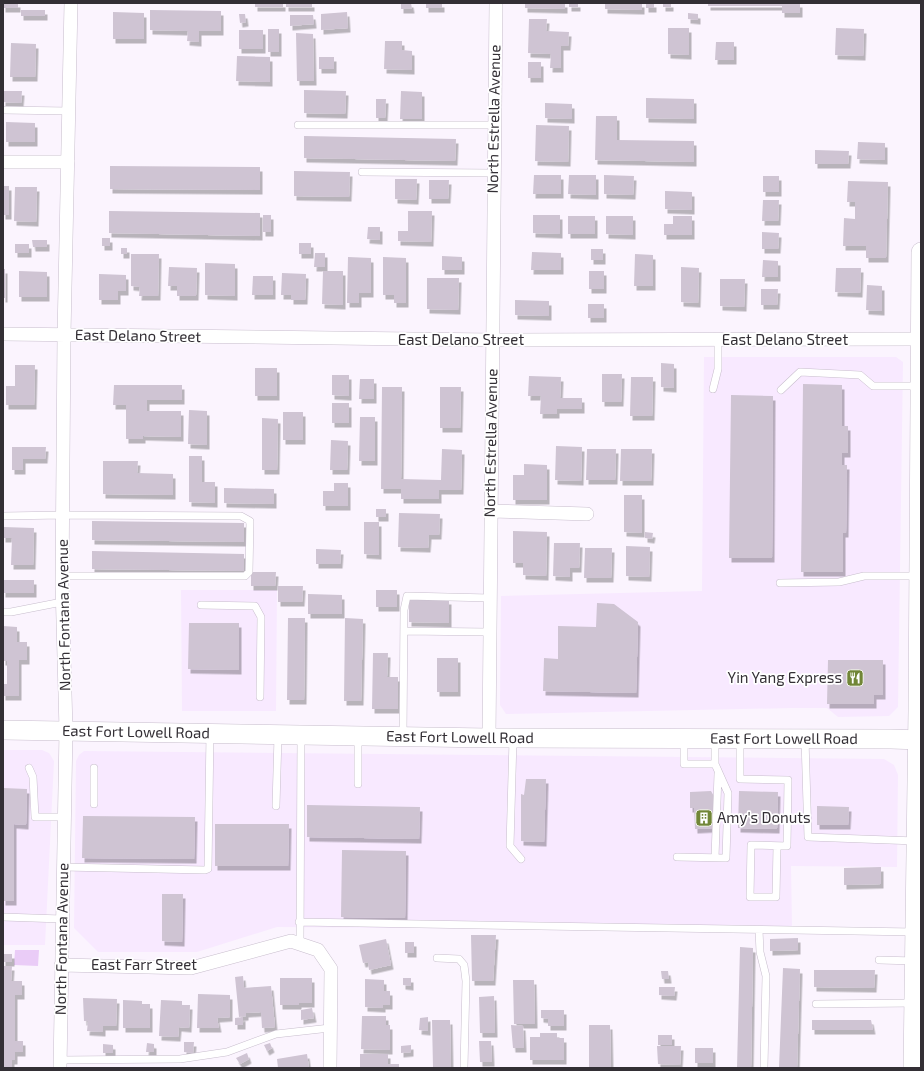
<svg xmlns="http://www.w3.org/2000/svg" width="924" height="1071" font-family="'Exo 2',sans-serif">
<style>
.built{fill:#f8e9ff}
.green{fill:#eaccf7}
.building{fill:#cfc4d3;filter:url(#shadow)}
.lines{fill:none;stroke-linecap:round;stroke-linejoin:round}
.lane-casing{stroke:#c8becd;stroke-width:8}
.street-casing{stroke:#c8becd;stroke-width:14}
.secondary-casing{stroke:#c8becd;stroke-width:20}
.lane{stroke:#fff;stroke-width:7}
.street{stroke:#fff;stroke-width:13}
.secondary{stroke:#fff;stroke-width:19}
.labels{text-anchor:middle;stroke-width:3.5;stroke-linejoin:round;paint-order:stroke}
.street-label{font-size:15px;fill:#332f35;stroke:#fff}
.poi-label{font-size:15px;fill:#332f35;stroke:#fff;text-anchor:end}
</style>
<defs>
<filter id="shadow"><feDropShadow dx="2.5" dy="4.5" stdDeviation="0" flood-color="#0004"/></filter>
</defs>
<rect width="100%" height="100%" fill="#fbf4fe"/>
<!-- built -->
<path class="built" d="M704 357H896L903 362 898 707 889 716 838 717 827 708H792L506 714 500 705 501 596 702 591Z
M181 590H277L276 711H182Z
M3 750H42L49 753 54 761 45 945H3Z
M84 751 884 759 894 765 898 775 897 867 791 866 792 926 421 922 419 928 277 927 197 952H98L74 928 76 761 79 755Z"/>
<!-- green -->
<path class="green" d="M15 950H39L38 966 14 965Z"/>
<!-- building -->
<path class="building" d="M3 3H18V8H3Z
M255 3H283V7H255Z
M286 3H312V7H286Z
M401 3H411L412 9H401Z
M426 3H442V8H426Z
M525 3H565V9L525 8Z
M569 3H578V7H569Z
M605 3H642V10L605 9Z
M646 3H654V8H646Z
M663 3H671V7H663Z
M708 3H800V13H782V6H708Z
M21 10H45V16H21Z
M150 10 221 11V31H199V42L187 41 188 31 150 30Z
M113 12 144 13V39H113Z
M347 12 348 28 321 30V14Z
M688 13 698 14V20L688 19Z
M239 14H245L246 22 240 23Z
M290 15H313L314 24 290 26Z
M529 19H547L546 31 569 32 568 46H561V68H550L551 54 528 53Z
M668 28H689V55L668 54Z
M836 28 864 29 863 56 835 55Z
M268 29H279V52H268Z
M239 30H263V49H239Z
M296 33 313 34 314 81H297Z
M385 41H402V50L412 51V70L384 69Z
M716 42H734V60H715Z
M11 43 36 44 35 77H10Z
M237 56 270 57V82L236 81Z
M319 57H334V69H319Z
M528 62H541V78H528Z
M304 90 346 91 345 114 304 113Z
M3 91H22L21 103 3 102Z
M401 91 422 92V119H400Z
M646 98 694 99V119L646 118Z
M376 99H386L385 118H376Z
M545 103 572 104V119L545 118Z
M596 116H617V140L694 141V162L595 160Z
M6 122 35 123V142H6Z
M536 125 569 126 568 162 535 161Z
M304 136 456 139 455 161 304 158Z
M858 142 885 143V160L857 159Z
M815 150 849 151 848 164H815Z
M110 166 260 167V190L110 189Z
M294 171 350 172 349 197 294 196Z
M534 175H561V194H533Z
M569 175H596V195L568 194Z
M604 175 634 176 633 195 604 194Z
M763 176H779V192H763Z
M395 179H417L416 200 395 199Z
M429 180H449L448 199H429Z
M848 181 888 182 886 258H866V246H843L844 218 855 219V202H847Z
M3 186H9V215H3Z
M15 187H37L36 222 14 221Z
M665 191 692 192V210L665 209Z
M763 200H779L778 221H762Z
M109 211 260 213V236L109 233Z
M408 211H432L431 242 398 241V231H408Z
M263 215H271V232H263Z
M533 215H560V234L533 233Z
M568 216H595V234H568Z
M606 216H633V235L606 234Z
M673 216H692V235H664V224H673Z
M368 227H380V240L367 239Z
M762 232 779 233 778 249H762Z
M102 238H110V246H102Z
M32 240H47V247H33Z
M299 243H311V254H299Z
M15 244H29V253H15Z
M121 248H127V254H121Z
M591 249H603V260H591Z
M532 252 561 253V270H531Z
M315 253H325V267H314Z
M131 254H159L158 296H139L140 287 131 286Z
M635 254 653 255V286H634Z
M442 256 462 257V270H442Z
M348 257 371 258V293H359V303H347Z
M383 257 406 258V303H394V295H383Z
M763 260 778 261V277H762Z
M205 263 235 264V296L205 295Z
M169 267 197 268 196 296H177V286H168Z
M681 267 699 268 698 303 681 302Z
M836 268H861L860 293 835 292Z
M3 269H5V298H3Z
M19 271 47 272V297H19Z
M323 271H343V305L322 304Z
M589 271H604V289H589Z
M282 273 306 274 305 300H291V295H281Z
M99 274 126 275V291H118V300H99Z
M253 276H273V295H252Z
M427 278H459L458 310 427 309Z
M720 279H745L744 307 720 306Z
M867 285 882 286V311L866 310Z
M761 289H778L777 305H761Z
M515 300 549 301V316L515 315Z
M588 304H604V318H588Z
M661 363 674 364V388L661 387Z
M15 365H35L34 405H6V386H15Z
M255 368H277V396H255Z
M602 374H622L621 402H602Z
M332 375H349V396L332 395Z
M529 376 561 377 560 398H582V409H557V414H540L541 396H528Z
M631 377H653L652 416H630Z
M360 379H374V399H359Z
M803 384 842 385V426H848V453H842V465H847L846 533H843V572H801Z
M114 385H182V400H147V411H181V437L143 436V439H126V405H113Z
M382 387H402L401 479 441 480 442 449 462 450 461 490H439V499H401V489H381Z
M440 387H461L460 428H440Z
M731 395 773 396 772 558H729Z
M332 403H349V423H332Z
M189 410 207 411V445L188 444Z
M283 412H303V440H283Z
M360 417H375V461H359Z
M262 418 278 419 277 470H262Z
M331 440 348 441 347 470H330Z
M556 446 582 447 581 481 555 480Z
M12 447H46L45 459H23V470H12Z
M587 449H616L615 480H586Z
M621 449H652L651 481H620Z
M189 456H202V482H215V503L189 502Z
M103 461H138L137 473 173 474V495L103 494Z
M524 464 547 465V500H513V475H524Z
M334 483H348V506H323V491H334Z
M224 488 274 489V504L224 503Z
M624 495H642V533L624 532Z
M376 509H386V517H376Z
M399 513 440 514 439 535H429L428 548 398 547Z
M92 521 244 523V542L92 540Z
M364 522H379V555L364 554Z
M3 527 34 528 33 565H11L12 538H3Z
M513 531 547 532 546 576 523 575V563H513Z
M645 532 653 533 652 539 645 538Z
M554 543H580L579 568H570V577L553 576Z
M626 546 650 547 649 577 626 576Z
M585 548H612L611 578H584Z
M316 549 341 550 340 564H316Z
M92 551 244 554V571L92 569Z
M251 572H276L275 586H251Z
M3 580H34V593H3Z
M278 586H303L302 602H278Z
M376 590H397V607H376Z
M308 594 342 595V614H308Z
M409 599 449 600V623L409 622Z
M597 603 614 604 638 622 636 693 543 691 544 658 558 659V626L596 627Z
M288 618H305L304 700H287Z
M345 618 363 619 361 701H344Z
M189 623H239V670L188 669Z
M3 626 17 627V642H27V660H19V696H3V684H7V661H3Z
M373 653H388L387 677H398V709H372Z
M437 658H458V692H437Z
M828 660H883V695H874V704H827Z
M526 779H546L544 842 521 841V794L524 795Z
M3 788 27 789 26 825 14 824V901H3Z
M711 791 715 798 716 806H713V828L695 829 694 808H690V792Z
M739 791 778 792 777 829 738 828Z
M307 805 420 807 419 839 307 837Z
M817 806 849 807 848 825H817Z
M83 816 195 817 194 859 82 858Z
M215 824H289L288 866H215Z
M342 850 406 851 405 918 341 917Z
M881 867V884L844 885V868Z
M162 894H183L182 942 162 941Z
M471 935H496L493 981H472Z
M798 938V950L770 951V939Z
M386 939 391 965 369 970 368 962 363 963 359 945Z
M405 942H414V953H405Z
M740 947 753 948 751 1068H737Z
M3 954H12V962H3Z
M3 966H12L11 981H22V995H15V1041H23V1052H15V1060H12V1068H3Z
M783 968 800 969 797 1068H779Z
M814 970H875L874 988 814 987Z
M661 971H668L669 979H662Z
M243 976 244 988 271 986 275 1027 262 1028 261 1012 246 1013V1016L239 1017 235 977Z
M280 978H312V1003H299V1005H280Z
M403 978H411V986L403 985Z
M365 979 384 980V991H390V1005H383V1008L365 1007Z
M513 980H534L535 1024H514Z
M659 987H675L674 996 659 995Z
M198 994 230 995V1017L217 1018 219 1028H197Z
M494 996 495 1033H480L479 997Z
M83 998 117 999 116 1026H103V1032L87 1031 88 1021H84Z
M123 1000 142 1001V1004H150V1028H123Z
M161 1000 182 1001V1005H190L189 1028 179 1027 178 1037 159 1036Z
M312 1008 314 1018 301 1020V1010Z
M541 1010H564V1026H548V1019L541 1018Z
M362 1016H386V1025H390V1050L361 1049Z
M243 1017V1025H235V1018Z
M428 1017V1031L419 1030 420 1018Z
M432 1020H450L451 1068H433Z
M812 1020H871L873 1030H812Z
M511 1025 523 1026 524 1048H513Z
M589 1025H610L611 1068H589Z
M540 1033H557V1038H564V1060H530V1037H540Z
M658 1035H672V1045H658Z
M479 1041H491L492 1062H480Z
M184 1042H194L193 1053 184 1052Z
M147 1043 154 1044V1052H146Z
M270 1043 272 1048 267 1051 264 1045Z
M103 1044 113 1045V1053H103Z
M411 1045V1052L401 1053V1046Z
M657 1046H681L680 1065 658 1064Z
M695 1048H713V1063H695Z
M247 1053 249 1059 240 1064 236 1058Z
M307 1054 309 1068H278L277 1059Z
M360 1054H388V1064H399V1068H360Z"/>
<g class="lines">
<defs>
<path id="lane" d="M3 110 69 111
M298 125H494
M362 172 494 173
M713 389 718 369V340
M781 390 800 372 860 375 873 386H920
M3 516 63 515 241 516 250 521 249 572 245 576H62
M780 583 839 582 864 576H919
M201 605 255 606 261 617 260 697
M3 612H11L62 602
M404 631 489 632
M403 736 404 610 407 596 490 598
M513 739 510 846 521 859
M740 739V779L788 780 787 846 751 845 750 897H776L777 846
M805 739 808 837 916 841
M684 740V764H715V739
M29 768 33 777 35 817H64
M358 784V736
M94 804V768
M276 806 278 736
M677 857 726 858 728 793 715 764
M715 857 718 774
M63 867 205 870 208 869 210 733
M3 917 62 919
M299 922 915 932
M759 930 760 952 766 976 764 1068
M300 944 301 736
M437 958 459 959 464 965 466 981 464 1068
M879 960 915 961
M816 1004 914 1003
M60 1060 180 1059 227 1052 276 1034 330 1028"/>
<path id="street" d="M3 162H68
M3 334 492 340 921 339
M491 511 587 514
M489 738 496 3
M61 965 191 968 291 941 318 950 331 969 330 1068
M60 1068 66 730 62 584 64 335 71 3"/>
<g id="secondary">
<path id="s1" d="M3 730 489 738 891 739 921 740"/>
<path d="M913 1068 918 711 921 252"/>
</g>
</defs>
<!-- lane casing -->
<use href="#lane" class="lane-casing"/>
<!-- street casing -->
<use href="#street" class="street-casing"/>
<!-- secondary casing -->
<use href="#secondary" class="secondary-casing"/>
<!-- lane -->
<use href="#lane" class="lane"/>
<!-- street -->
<use href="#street" class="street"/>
<!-- secondary -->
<use href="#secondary" class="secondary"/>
</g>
<!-- icons -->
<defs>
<symbol id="restaurant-square" viewBox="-11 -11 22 22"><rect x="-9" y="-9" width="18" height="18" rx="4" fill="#718637" stroke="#fff"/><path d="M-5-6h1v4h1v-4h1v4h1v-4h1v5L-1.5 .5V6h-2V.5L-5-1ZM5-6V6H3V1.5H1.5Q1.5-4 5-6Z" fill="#fff"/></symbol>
<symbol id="building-square" viewBox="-11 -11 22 22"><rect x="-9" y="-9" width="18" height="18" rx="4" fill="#718637" stroke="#fff"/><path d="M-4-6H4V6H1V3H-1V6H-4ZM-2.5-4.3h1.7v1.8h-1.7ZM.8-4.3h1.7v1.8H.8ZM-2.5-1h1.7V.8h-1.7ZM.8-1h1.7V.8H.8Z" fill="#fff"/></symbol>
</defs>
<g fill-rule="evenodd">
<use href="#restaurant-square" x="845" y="668" width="20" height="20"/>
<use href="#building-square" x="694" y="808" width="20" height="20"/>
</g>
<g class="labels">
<!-- street labels -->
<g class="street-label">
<text transform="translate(494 119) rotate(-89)" y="5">North Estrella Avenue</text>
<text transform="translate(138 336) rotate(1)" y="5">East Delano Street</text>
<text x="461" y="345">East Delano Street</text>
<text x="785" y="345">East Delano Street</text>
<text transform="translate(491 443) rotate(-89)" y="5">North Estrella Avenue</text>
<text transform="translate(64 615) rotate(-91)" y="5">North Fontana Avenue</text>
<text dy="5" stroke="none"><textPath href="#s1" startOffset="133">East Fort Lowell Road</textPath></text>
<text dy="5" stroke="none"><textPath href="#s1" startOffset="457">East Fort Lowell Road</textPath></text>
<text dy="5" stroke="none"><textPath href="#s1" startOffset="781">East Fort Lowell Road</textPath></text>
<text transform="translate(62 939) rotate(-89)" y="5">North Fontana Avenue</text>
<text x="144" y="970">East Farr Street</text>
</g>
<!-- poi labels -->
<g class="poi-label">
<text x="842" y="683">Yin Yang Express</text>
<text x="717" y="823" text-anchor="start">Amy's Donuts</text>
</g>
</g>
<!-- border -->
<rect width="924" height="1071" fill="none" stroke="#332f35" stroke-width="8"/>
</svg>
